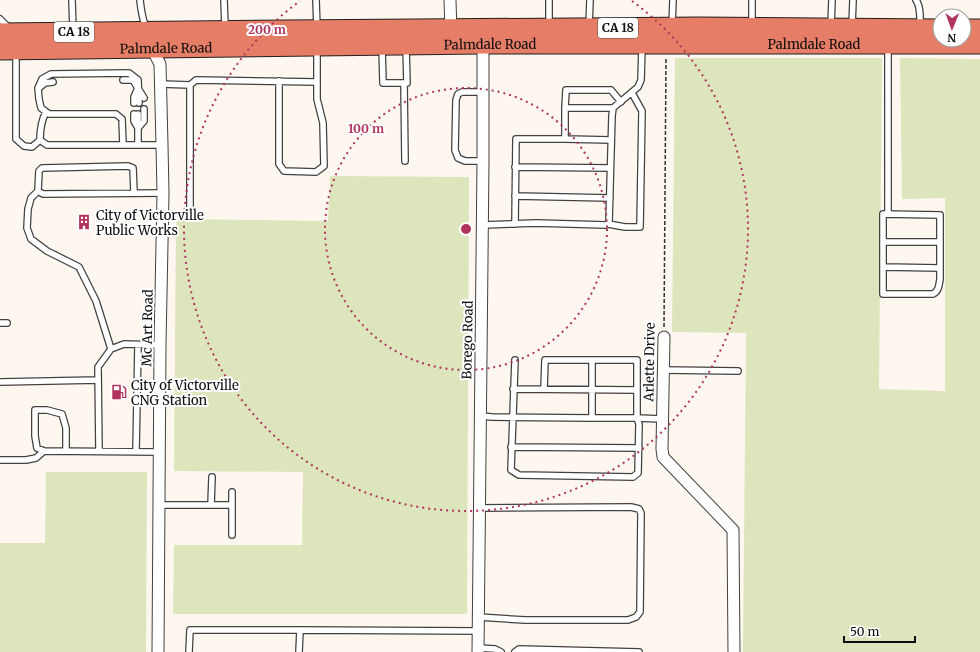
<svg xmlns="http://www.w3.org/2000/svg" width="980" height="652" font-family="Merriweather,serif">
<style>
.green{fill:#dde5bd}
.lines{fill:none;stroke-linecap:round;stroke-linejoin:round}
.lane-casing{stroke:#414141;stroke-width:8}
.street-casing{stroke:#414141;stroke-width:13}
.highway-casing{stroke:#1f1f1f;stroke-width:21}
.path{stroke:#303030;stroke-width:1.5;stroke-dasharray:4 2;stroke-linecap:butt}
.lane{stroke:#fff;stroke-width:5.5}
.street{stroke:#fff;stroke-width:11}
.highway{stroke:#e67d66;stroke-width:19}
.ring{fill:none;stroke:#b0345c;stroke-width:2;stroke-dasharray:2 4}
.labels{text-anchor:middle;stroke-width:4;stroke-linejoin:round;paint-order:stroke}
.shield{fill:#fff;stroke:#565656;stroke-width:1}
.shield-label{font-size:12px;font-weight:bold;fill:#0e0e0e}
.street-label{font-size:13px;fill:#0e0e0e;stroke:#fff}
.poi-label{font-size:13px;fill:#0e0e0e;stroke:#fff;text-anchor:start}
.centre{fill:#b0345c;stroke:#fff;stroke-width:2}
.ring-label{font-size:12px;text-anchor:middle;font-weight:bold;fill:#b0345c;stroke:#fff;stroke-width:4;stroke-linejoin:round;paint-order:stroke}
</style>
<rect width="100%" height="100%" fill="#fdf7f0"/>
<!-- green -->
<path class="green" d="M675 58H882L879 389 945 391V198L902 199 900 58 980 59V652H743L746 333 672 332Z
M330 176 469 177 467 614H173L174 545H302L303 472 174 471 176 219 328 221Z
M46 472H147L146 652H0V543H45Z"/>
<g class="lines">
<defs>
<path id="lane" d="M72 0 73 30
M140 0C141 10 142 18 146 28
M224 0 225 27
M316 0 317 28
M916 0C921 7 920 18 920 26
M0 19 9 28
M672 25 673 0
M752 25V0
M549 26V0
M589 26 590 0
M831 26 832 0
M852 26 853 0
M382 48 383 83H407L406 48
M16 52V139L24 146 32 147 40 140
M123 80H133L144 98
M279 81V164L284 171 316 172 324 166 323 123 317 99V49
M404 83 405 161
M161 84 190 85 196 80 317 82
M39 88 45 83 53 82
M134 103V97L137 90
M565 108 566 90H611L621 102
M134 114V121L138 128
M138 128 144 121V109
M565 139 611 140
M40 140 47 145H162
M40 140C40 129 41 121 46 112
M123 145 122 119 116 114H49L41 108 39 99 38 88 42 79 51 74 129 73 138 80 139 103
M138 145V114
M483 161H465L458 158 455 150 456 100 458 94 462 92H483
M515 167 610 168
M38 191 31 198 28 209 27 228 31 239 47 251 79 267 96 301 111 349
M134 193 133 168 128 166 42 168 39 171 38 191 43 194 163 193
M515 196 610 198
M190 211V85
M883 214 940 215V279C939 285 939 291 933 294H883Z
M888 214V47
M515 224 516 139H565V108H613
M608 224 625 227H640L642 111 632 93
M483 225 536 223 606 225 609 223 612 116 613 108 638 87 641 80 642 47
M883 242H940
M883 267 940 268
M0 323H7
M663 370 738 371
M0 382 98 380
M513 389 637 390
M544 389 545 360H637V418L662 419
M480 416 492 417 592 418H637L639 424 638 473 633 477 519 475 511 470 515 360
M592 418V360
M511 447 639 448
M66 451V428L62 414 47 410H35V436L37 448 44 451 159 452
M99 451 98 367 111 349 124 344 160 345
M136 451 138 345
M0 460H26L36 458 44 451
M159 505H232V535
M211 505 212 477
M232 505V492
M478 617 525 620H628L636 617 640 612 641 513 639 509 631 507 480 508
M300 630 478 631
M478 648 495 649 501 652
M189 652 190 630H300L299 652
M515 652 519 649 639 652"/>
<path id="street" d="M450 0 451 33
M151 45 152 49 160 64 162 145 163 193 160 345 158 652
M664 337 662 449 663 457 733 530 734 652
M478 652 483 161V39"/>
<g id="highway">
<path d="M964 29H980"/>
<path d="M0 33 284 30 700 27 940 29"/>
<path id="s1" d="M0 50 483 44H980"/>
</g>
</defs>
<!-- lane casing -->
<use href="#lane" class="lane-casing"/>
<!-- street casing -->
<use href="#street" class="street-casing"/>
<!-- highway casing -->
<use href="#highway" class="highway-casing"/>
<!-- path -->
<path class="path" d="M664 327 666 59"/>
<!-- lane -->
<use href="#lane" class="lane"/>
<!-- street -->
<use href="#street" class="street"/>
<!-- highway -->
<use href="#highway" class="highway"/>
</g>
<!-- distance rings -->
<g class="ring">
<circle cx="466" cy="229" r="141"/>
<path d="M632 1A282 282 0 1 1 300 1"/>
</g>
<!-- icons -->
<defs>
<symbol id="building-bare" viewBox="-9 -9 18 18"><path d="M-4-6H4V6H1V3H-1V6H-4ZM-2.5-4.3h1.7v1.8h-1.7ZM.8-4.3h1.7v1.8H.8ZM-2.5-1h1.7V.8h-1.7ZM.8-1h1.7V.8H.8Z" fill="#b0345c" stroke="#fff" stroke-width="2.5" paint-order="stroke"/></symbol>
<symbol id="fuel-bare" viewBox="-9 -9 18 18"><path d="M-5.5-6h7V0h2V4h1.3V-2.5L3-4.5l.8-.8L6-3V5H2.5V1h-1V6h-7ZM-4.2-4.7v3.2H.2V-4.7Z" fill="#b0345c" stroke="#fff" stroke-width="2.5" paint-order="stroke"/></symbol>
</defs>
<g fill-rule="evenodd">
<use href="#building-bare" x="73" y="211" width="22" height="22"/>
<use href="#fuel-bare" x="108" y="381" width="22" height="22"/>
</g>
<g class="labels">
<!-- shield labels -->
<g class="shield">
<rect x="598" y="18" width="40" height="20" rx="3"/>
<rect x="54" y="22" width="40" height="20" rx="3"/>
</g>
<g class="shield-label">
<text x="618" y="32">CA 18</text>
<text x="74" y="36">CA 18</text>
</g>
<!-- street labels -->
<g class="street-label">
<text dy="5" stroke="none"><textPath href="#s1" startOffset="490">Palmdale Road</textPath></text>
<text dy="5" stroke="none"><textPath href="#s1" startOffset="814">Palmdale Road</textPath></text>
<text dy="5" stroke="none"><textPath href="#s1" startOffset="166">Palmdale Road</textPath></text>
<text transform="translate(147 328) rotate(-89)" y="5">Mc Art Road</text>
<text transform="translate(467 340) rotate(-89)" y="5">Borego Road</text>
<text transform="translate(649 362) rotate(-89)" y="5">Arlette Drive</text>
</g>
<!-- poi labels -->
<g class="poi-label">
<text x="96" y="220">City of Victorville<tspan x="96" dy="15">Public Works</tspan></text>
<text x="131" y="390">City of Victorville<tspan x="131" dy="15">CNG Station</tspan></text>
</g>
</g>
<circle cx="466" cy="229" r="6" class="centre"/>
<g class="ring-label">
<text x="267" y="34">200 m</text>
<text x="366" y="133">100 m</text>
</g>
<!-- north arrow -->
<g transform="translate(952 28) rotate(181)"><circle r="19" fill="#ffffff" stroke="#9f9f9f"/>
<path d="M0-3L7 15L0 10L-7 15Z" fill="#b0345c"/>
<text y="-6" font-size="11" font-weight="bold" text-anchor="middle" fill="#0e0e0e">N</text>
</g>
<!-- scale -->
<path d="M844 636v6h71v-6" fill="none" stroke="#0e0e0e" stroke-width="2"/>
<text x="850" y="636" font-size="12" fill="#0e0e0e" stroke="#ffffff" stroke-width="3" paint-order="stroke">50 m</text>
</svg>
